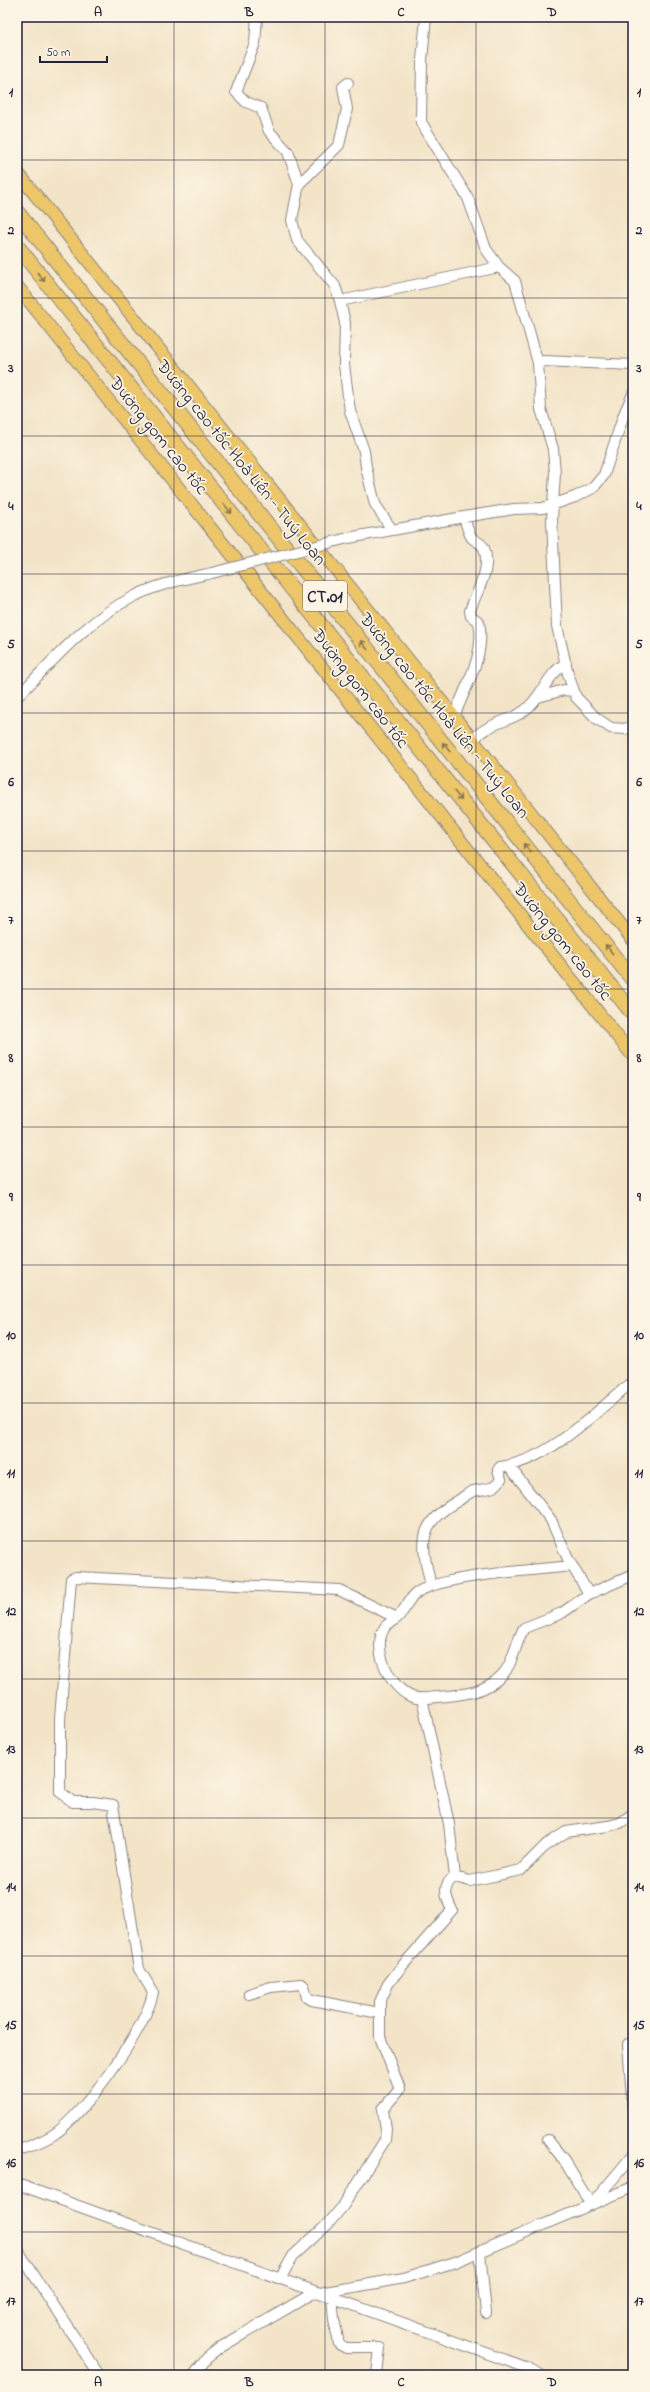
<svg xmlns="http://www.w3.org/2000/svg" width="650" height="2392" font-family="'Indie Flower',sans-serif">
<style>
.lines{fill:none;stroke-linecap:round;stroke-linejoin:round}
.minor-casing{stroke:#8a8382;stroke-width:12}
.major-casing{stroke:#8a8382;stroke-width:14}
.highway-casing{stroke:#8a8382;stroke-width:16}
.minor{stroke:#fff;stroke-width:10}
.major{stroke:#ecc669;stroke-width:12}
.highway{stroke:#ecc669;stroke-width:14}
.minor-bridge-casing{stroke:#8a8382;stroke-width:12;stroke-linecap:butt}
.minor-bridge{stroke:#fff;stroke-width:10}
.oneway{stroke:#877452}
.grid{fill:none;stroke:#22223b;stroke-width:1;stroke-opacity:0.55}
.labels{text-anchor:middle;stroke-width:3.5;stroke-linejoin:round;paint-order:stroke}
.shield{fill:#fcf5e5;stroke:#63616e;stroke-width:1}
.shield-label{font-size:17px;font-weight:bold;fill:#22223b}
.street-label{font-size:18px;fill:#22223b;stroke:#fcf5e5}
.neatline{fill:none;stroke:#22223b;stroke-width:1.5}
.grid-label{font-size:13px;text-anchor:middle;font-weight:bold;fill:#22223b}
</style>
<rect width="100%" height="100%" fill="#fcf5e5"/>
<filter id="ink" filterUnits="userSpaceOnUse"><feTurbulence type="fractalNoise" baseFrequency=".025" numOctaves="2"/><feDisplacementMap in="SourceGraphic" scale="8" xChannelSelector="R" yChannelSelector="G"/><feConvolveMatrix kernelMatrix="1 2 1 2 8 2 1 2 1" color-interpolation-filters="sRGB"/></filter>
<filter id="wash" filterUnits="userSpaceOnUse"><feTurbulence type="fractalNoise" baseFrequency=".012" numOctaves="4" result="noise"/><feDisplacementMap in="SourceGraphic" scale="16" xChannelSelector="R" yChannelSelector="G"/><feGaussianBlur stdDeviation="0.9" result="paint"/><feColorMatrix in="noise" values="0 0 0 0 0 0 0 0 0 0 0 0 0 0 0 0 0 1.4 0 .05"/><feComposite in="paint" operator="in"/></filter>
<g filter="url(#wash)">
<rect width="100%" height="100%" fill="#f3e4c8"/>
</g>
<g filter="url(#ink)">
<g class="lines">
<defs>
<path id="minor" d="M257 17 255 43 236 92 246 102 261 108 269 131 288 152 299 184 292 220 297 240 335 286 340 301 345 323 344 365 350 411 364 451 366 467 375 504 392 530
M426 17 422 60 421 122 468 198 486 249 499 267
M299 184 339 145 347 109 343 87 348 83
M340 301 499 267 515 281 538 363 541 409 553 449 555 473 552 520 557 626 568 674 576 697 596 718 611 728 625 729 633 726
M538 363 544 361 633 365
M348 538 464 517 514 509 543 508 575 497 593 488 604 475 624 414 633 394
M17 697C53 661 87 620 133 597 157 584 185 579 212 573
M538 697 564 690 573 691
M454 717C465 686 486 656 479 622L471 616 470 611C476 591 492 570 484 548 481 542 476 542 472 538 468 533 466 523 464 517
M474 742C478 726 511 721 524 711 542 698 546 675 566 663
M509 1466 551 1520 568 1559 589 1594
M431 1586C422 1546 415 1525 456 1502 462 1499 468 1492 474 1491 485 1488 494 1491 501 1479L498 1470 500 1467C549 1461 596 1412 633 1381
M397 1618C393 1621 388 1623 385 1627 371 1648 389 1686 410 1696 418 1700 429 1698 437 1697 462 1695 487 1693 504 1673 514 1661 516 1641 524 1628L562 1613 589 1594 633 1575
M422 1698 449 1824 455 1877
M249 1994 271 1987 301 1984 304 1986 307 1997 312 2000 379 2013
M628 2044 633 2111
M548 2140 564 2160 591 2205 633 2155
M17 2151C29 2146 42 2142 53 2135 83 2116 148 2026 153 1992L139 1969 113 1805 93 1802H73L60 1792V1719L71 1579 76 1577 339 1590 397 1618C405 1611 409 1597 418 1592 444 1575 538 1570 572 1566
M17 2184 528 2368 541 2375
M17 2249 99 2375
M480 2252 486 2313
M280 2279 293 2256 328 2224 343 2206 385 2140 386 2129 383 2109 400 2089 380 2037V2002L388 1984 403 1965 452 1910C446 1898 441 1884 455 1877L470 1881 521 1870 546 1845 566 1832 608 1826 620 1823 633 1814
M320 2293 404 2278 455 2262 633 2187
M332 2298 334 2319 339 2344 346 2348H380L377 2375
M194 2375 207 2358 221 2347 315 2292"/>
<path id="major" d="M17 172 633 940
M17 286 633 1056"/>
<path id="highway" d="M17 212 633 980
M17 246 633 1014"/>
</defs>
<!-- minor casing -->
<use href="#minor" class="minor-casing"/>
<!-- major casing -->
<use href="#major" class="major-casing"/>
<!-- highway casing -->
<use href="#highway" class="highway-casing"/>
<!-- minor -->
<use href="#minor" class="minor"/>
<!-- major -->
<use href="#major" class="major"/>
<!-- highway -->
<use href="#highway" class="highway"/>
<defs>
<path id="minor-bridge" d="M212 573 348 538"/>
</defs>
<!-- minor-bridge casing -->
<use href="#minor-bridge" class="minor-bridge-casing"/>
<!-- minor-bridge -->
<use href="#minor-bridge" class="minor-bridge"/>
</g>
<!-- one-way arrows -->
<defs><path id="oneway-shaft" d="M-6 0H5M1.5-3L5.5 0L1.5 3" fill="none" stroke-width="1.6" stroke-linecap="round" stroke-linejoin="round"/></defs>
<g class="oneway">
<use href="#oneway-shaft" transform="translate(41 277) rotate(51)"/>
<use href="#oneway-shaft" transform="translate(228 509) rotate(51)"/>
<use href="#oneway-shaft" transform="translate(364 645) rotate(-129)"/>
<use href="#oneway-shaft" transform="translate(446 747) rotate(-129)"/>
<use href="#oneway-shaft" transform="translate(458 796) rotate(51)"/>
<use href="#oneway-shaft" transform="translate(527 848) rotate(-129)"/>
<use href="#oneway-shaft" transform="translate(609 949) rotate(-129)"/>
</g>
</g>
<!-- grid -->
<path class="grid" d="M174 17V2375M325 17V2375M476 17V2375M17 160H633M17 298H633M17 436H633M17 574H633M17 713H633M17 851H633M17 989H633M17 1127H633M17 1265H633M17 1403H633M17 1541H633M17 1679H633M17 1818H633M17 1956H633M17 2094H633M17 2232H633"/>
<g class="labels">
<!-- shield labels -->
<rect class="shield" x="303" y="581" width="44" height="30" rx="3"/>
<g class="shield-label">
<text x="325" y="602">CT.01</text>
</g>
<!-- street labels -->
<g class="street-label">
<text transform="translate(159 435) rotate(51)" y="6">Đường gom cao tốc</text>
<text transform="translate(242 462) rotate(51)" y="6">Đường cao tốc Hoà Liên - Tuý Loan</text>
<text transform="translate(361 688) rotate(52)" y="6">Đường gom cao tốc</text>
<text transform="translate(445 715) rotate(51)" y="6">Đường cao tốc Hoà Liên - Tuý Loan</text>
<text transform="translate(563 941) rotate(51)" y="6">Đường gom cao tốc</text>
</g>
</g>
<!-- margin -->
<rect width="650" height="2392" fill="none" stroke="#fcf5e5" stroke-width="44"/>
<!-- scale -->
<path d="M40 56v6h67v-6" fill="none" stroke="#22223b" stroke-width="2"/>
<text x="46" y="56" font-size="12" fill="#22223b" stroke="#fcf5e5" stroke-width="3" paint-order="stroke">50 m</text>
<rect x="22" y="22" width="606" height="2348" class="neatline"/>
<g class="grid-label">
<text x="98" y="16">A</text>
<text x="249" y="16">B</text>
<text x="401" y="16">C</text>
<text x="552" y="16">D</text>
<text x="11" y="96">1</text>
<text x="639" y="96">1</text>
<text x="11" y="234">2</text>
<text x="639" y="234">2</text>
<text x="11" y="372">3</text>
<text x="639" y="372">3</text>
<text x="11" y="510">4</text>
<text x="639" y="510">4</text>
<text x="11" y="648">5</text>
<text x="639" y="648">5</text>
<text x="11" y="786">6</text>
<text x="639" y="786">6</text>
<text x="11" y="924">7</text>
<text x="639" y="924">7</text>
<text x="11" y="1062">8</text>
<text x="639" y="1062">8</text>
<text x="11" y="1201">9</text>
<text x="639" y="1201">9</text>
<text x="11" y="1339">10</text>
<text x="639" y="1339">10</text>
<text x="11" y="1477">11</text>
<text x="639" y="1477">11</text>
<text x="11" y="1615">12</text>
<text x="639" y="1615">12</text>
<text x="11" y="1753">13</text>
<text x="639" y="1753">13</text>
<text x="11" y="1891">14</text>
<text x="639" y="1891">14</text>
<text x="11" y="2029">15</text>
<text x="639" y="2029">15</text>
<text x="11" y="2167">16</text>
<text x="639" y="2167">16</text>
<text x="11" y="2305">17</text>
<text x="639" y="2305">17</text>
<text x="98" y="2386">A</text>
<text x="249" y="2386">B</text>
<text x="401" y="2386">C</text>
<text x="552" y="2386">D</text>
</g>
</svg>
